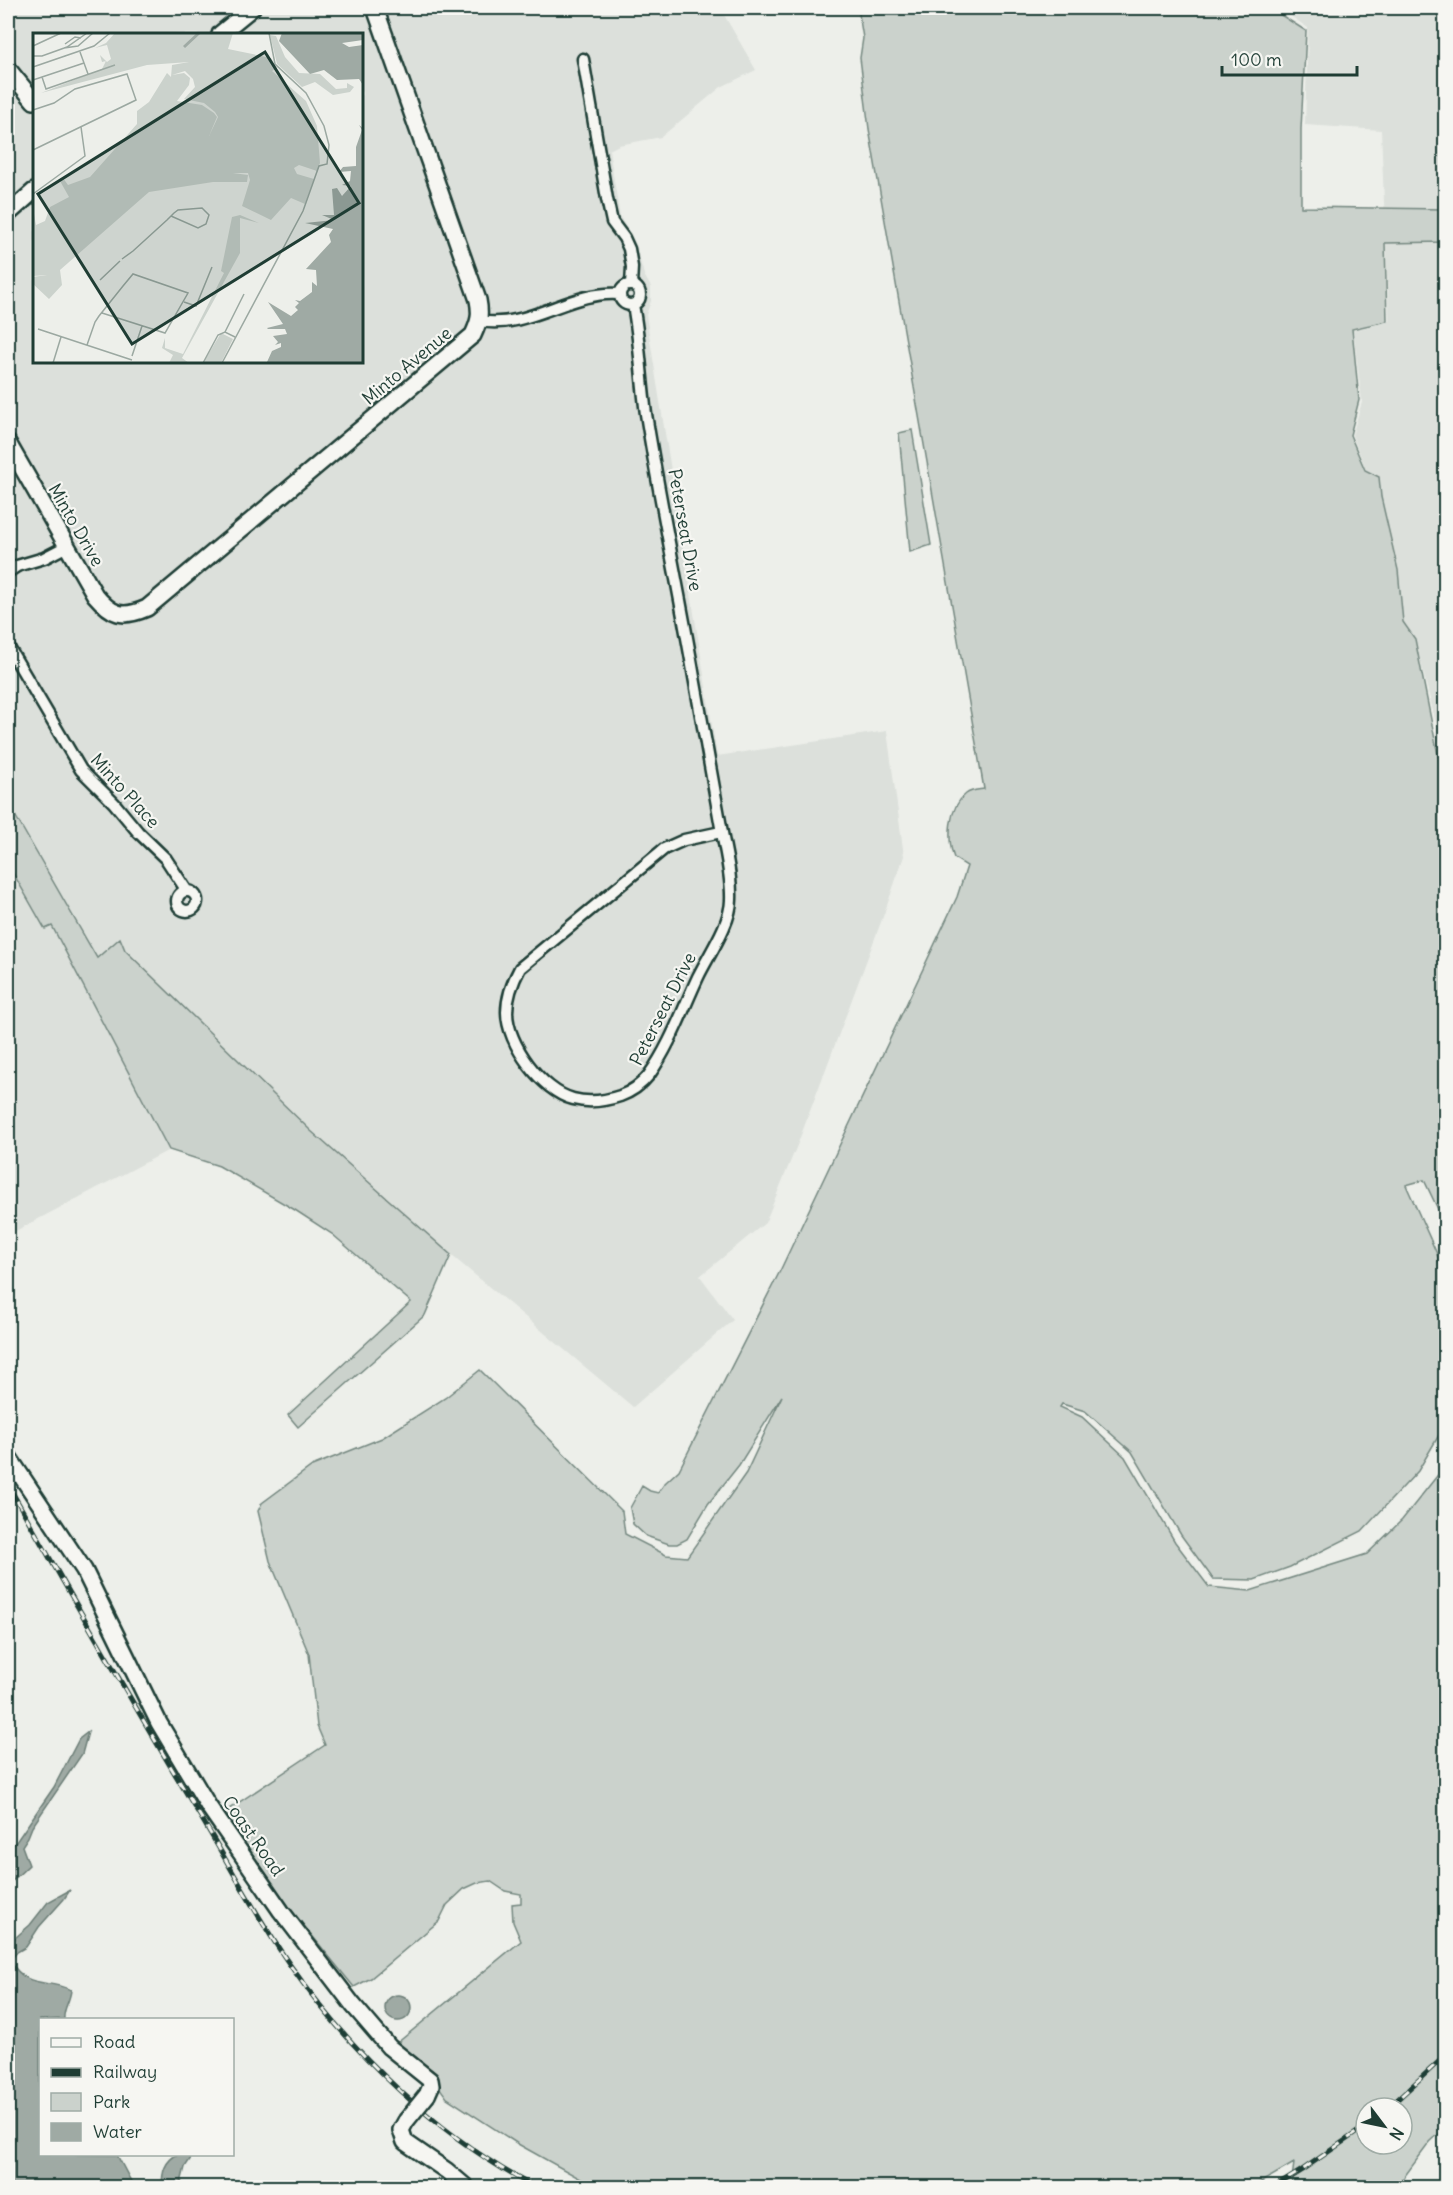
<svg xmlns="http://www.w3.org/2000/svg" width="1453" height="2195" font-family="Delius,sans-serif">
<style>
.built{fill:#dce0db;fill-rule:evenodd}
.green{fill:#cbd2cc;stroke:#758880;stroke-width:1.5;fill-rule:evenodd}
.water{fill:#9faaa4;stroke:#6c7e77;stroke-width:1.5}
.lines{fill:none;stroke-linecap:round;stroke-linejoin:round}
.street-casing{stroke:#1f3d34;stroke-width:15}
.secondary-casing{stroke:#1f3d34;stroke-width:20}
.street{stroke:#f6f6f2;stroke-width:10}
.secondary{stroke:#f6f6f2;stroke-width:15}
.rail-casing{stroke:#1f3d34;stroke-width:5}
.rail{stroke:#f6f6f2;stroke-width:3;stroke-dasharray:9;stroke-linecap:butt}
.secondary-bridge-casing{stroke:#1f3d34;stroke-width:20;stroke-linecap:butt}
.secondary-bridge{stroke:#f6f6f2;stroke-width:15}
.labels{text-anchor:middle;stroke-width:4.5;stroke-linejoin:round;paint-order:stroke}
.street-label{font-size:18px;fill:#1f3d34;stroke:#f6f6f2}
.inset-river{fill:none;stroke:#9faaa4;stroke-width:3}
.inset-road{fill:none;stroke:#9ba8a1;stroke-width:1.5}
.view{fill:#1f3d34;fill-opacity:0.15;stroke:#1f3d34;stroke-width:3}
.inset-edge{fill:none;stroke:#1f3d34;stroke-width:3}
</style>
<rect width="100%" height="100%" fill="#edefea"/>
<filter id="ink" filterUnits="userSpaceOnUse"><feTurbulence type="fractalNoise" baseFrequency=".0167" numOctaves="2"/><feDisplacementMap in="SourceGraphic" scale="12" xChannelSelector="R" yChannelSelector="G"/><feConvolveMatrix kernelMatrix="1 2 1 2 8 2 1 2 1" color-interpolation-filters="sRGB"/></filter>
<g filter="url(#ink)">
<!-- built -->
<path class="built" d="M8 8H720L756 70 721 87 661 137 619 145 609 150 620 217 636 245 644 275 651 287V301L646 315 717 756 887 731 904 856 884 914 798 1143 765 1223 700 1276 733 1320 633 1407 451 1255 311 1131 125 950 120 938 97 959 52 926 169 1150 8 1235ZM34 34H362V362H34Z
M1279 8H1445V760L1415 639 1403 622 1398 570 1381 497 1379 477 1366 470 1352 435 1362 402 1353 330 1389 321 1381 130 1305 125 1308 28Z"/>
<!-- green -->
<path class="green" d="M858 8H1270L1306 31 1301 129V207L1445 209V242L1385 243 1387 321 1352 329 1359 400 1350 435 1365 470 1379 477 1381 497 1398 570 1403 622 1415 639 1445 790V1224L1424 1180 1406 1185 1437 1254 1445 1284V1427L1442 1430 1418 1471 1362 1531 1290 1567 1254 1580 1213 1579 1181 1535 1132 1452 1085 1411 1062 1404 1060 1407 1082 1417 1125 1457 1175 1542 1209 1587 1250 1591 1367 1554 1402 1520 1445 1466V2128L1430 2142 1401 2181 1399 2187H1291L1294 2163 1251 2188 595 2187 518 2144 447 2098 439 2087 437 2074 396 2044 521 1941 513 1922 512 1904 521 1903V1894L505 1891 490 1881 477 1883 464 1889 447 1905 439 1921 371 1978 354 1987 287 1905 223 1813 325 1745 317 1726 309 1654 270 1561 258 1511 262 1503 312 1466 382 1438 445 1398 480 1370 622 1511 625 1534 666 1555 687 1557 746 1473 782 1396 739 1465 708 1504 687 1539 677 1544H669L646 1536 633 1524 630 1508 642 1486 650 1491 658 1493 665 1483 679 1470 780 1271 957 897 967 866 954 858C947 839 948 808 966 794 971 790 978 790 984 789L869 129 860 58 863 38ZM1366 2108H1402V2144H1366Z
M912 430 931 545 910 552 899 433Z
M8 803 97 958 120 938 125 950 311 1131 451 1255 425 1315 298 1427 288 1415 411 1302 332 1234 295 1210 219 1166 169 1150 52 926 45 929 8 864Z"/>
<!-- water -->
<path class="water" d="M88 1732 82 1754 32 1827 28 1837 22 1846 29 1865 8 1885V1850L16 1842 54 1787 79 1739Z
M70 1890 64 1899 39 1927 26 1947 17 1952 10 1961C28 1990 45 1978 71 1990 70 2002 63 2008 64 2019L40 2020V2154L117 2155 134 2187H8V1944L30 1925 48 1902Z
M385 2008a13 13 0 1 1 26 0a13 13 0 1 1-26 0Z
M178 2154 185 2155 191 2158 185 2167 180 2187H162C162 2173 164 2161 178 2154Z"/>
<g class="lines">
<defs>
<path id="street" d="M583 59 607 199 612 222 624 238 629 249 632 267 631 285
M620 295a10 10 0 1 1 20 0a10 10 0 1 1-20 0Z
M633 305C640 341 641 378 646 414 660 502 679 590 694 677 703 727 712 777 721 827 725 851 732 876 731 900 731 923 708 956 698 977 683 1009 670 1046 649 1075 641 1085 631 1092 620 1096 605 1101 588 1103 573 1099 542 1091 507 1044 507 1012 507 996 513 981 520 968L664 849 684 840 721 832
M480 321C528 330 571 290 619 294
M8 572 17 566 44 558 67 546
M8 646 81 770 114 803 138 832 166 859 187 891
M177 901a10 10 0 1 1 20 0a10 10 0 1 1-20 0Z"/>
<path id="secondary" d="M220 34 252 8
M8 69 34 101
M8 214 34 191
M8 443 95 595C112 615 122 619 147 608L473 335C479 322 481 315 478 300L375 8
M8 1456 84 1570 159 1723 209 1807 281 1911 353 2005 389 2047 430 2080 431 2086 427 2095
M406 2121 401 2130 405 2142 447 2171 467 2188"/>
</defs>
<!-- street casing -->
<use href="#street" class="street-casing"/>
<!-- secondary casing -->
<use href="#secondary" class="secondary-casing"/>
<!-- street -->
<use href="#street" class="street"/>
<!-- secondary -->
<use href="#secondary" class="secondary"/>
<defs>
<path id="rail" d="M8 1485C71 1595 133 1705 199 1814 229 1864 256 1916 290 1965 353 2055 438 2136 536 2188
M1388 2108 1446 2055
M1273 2188 1302 2170 1366 2126"/>
</defs>
<!-- rail casing -->
<use href="#rail" class="rail-casing"/>
<!-- rail -->
<use href="#rail" class="rail"/>
<defs>
<path id="secondary-bridge" d="M406 2121 427 2095"/>
</defs>
<!-- secondary-bridge casing -->
<use href="#secondary-bridge" class="secondary-bridge-casing"/>
<!-- secondary-bridge -->
<use href="#secondary-bridge" class="secondary-bridge"/>
</g>
</g>
<g class="labels">
<!-- street labels -->
<g class="street-label">
<text transform="translate(407 366) rotate(-40)" y="6">Minto Avenue</text>
<text transform="translate(76 525) rotate(60)" y="6">Minto Drive</text>
<text transform="translate(685 530) rotate(80)" y="6">Peterseat Drive</text>
<text transform="translate(125 791) rotate(48)" y="6">Minto Place</text>
<text transform="translate(663 1009) rotate(-63)" y="6">Peterseat Drive</text>
<text transform="translate(253 1836) rotate(55)" y="6">Coast Road</text>
</g>
</g>
<!-- overview -->
<g transform="translate(33 33)">
<rect width="330" height="330" fill="#edefea"/>
<path d="M82 0H200L195 16 238 25 244 35 239 38 273 68 284 93 287 130 284 138 266 132 261 135 264 141 281 146 272 171 258 165 238 187 209 173 217 147 215 140H200L215 142 214 149H180L116 159 27 237 29 252 16 266 0 251V244L14 242 0 243V175L3 192 12 188 17 174 36 164 27 148 30 145 35 152 57 144 104 91V78L116 69 134 40 138 44 139 32 156 29 114 32 8 60 69 36 73 28 69 29 67 22 74 29 78 26 74 12 62 15 73 10ZM152 38 160 46 162 54 151 66 171 70 182 79 185 84 176 103 184 84 181 80 169 72 144 68 156 52 157 45 151 40 139 42ZM237 2 243 3 252 24 266 40 287 41 303 56 314 55V50L321 54 317 59 300 62 282 49 269 54 244 31ZM207 182 226 190 207 185V220L149 325 156 330H136L140 322 129 315 132 305V315L150 321 191 240 188 238 199 184ZM188 300 200 306 188 330H170Z" fill="#cbd2cc" fill-rule="evenodd"/>
<path d="M249 0H330V7L309 10 316 14 330 12V52L326 46 304 47 291 37 277 41 246 8ZM326 92 330 95V330L234 329 239 318 248 314V310L242 312 245 309 240 303 254 301 252 296H235L234 295 250 291 235 269 258 283 265 277 262 274 266 270 262 267 267 268 279 259V249L284 253 283 237 273 236 298 209 296 202 300 196 272 190 301 187 289 182H301L299 156 304 155 309 163 318 153 309 152 317 148 318 138 306 139 310 134 323 133V114L329 97Z" fill="#9faaa4"/>
<path class="inset-river" d="M151 14 166 0"/>
<path class="inset-road" d="M32 11 42 4 48 5M0 13 28 0M31 15 45 13 60 0M47 19 55 41M0 23H9L34 14 54 0M0 34 61 13 77 0M9 44 13 56 82 32M0 47 51 30M0 77 21 70 42 56 94 41 103 67 0 117M0 161 52 123 48 94M89 226 100 218 134 187 141 180 145 177 169 175 176 182 173 191 165 195 138 183M67 247 87 228M151 269 163 273 179 234M5 296 99 327M192 299 211 261M54 312 62 289 66 283 90 253 100 241 155 260 132 300 69 280M99 323 109 293M20 330 28 304M170 330 185 302 192 299 202 304M189 330 270 178 286 133 294 131 296 112 291 93 273 60 242 31 236 0"/>
<path class="view" d="M232 19 326 170 99 311 5 161Z"/>
<rect width="330" height="330" class="inset-edge"/>
</g>
<!-- margin -->
<rect width="1453" height="2195" fill="none" stroke="#f6f6f2" stroke-width="30"/>
<rect x="15" y="15" width="1423" height="2165" fill="none" stroke="#1f3d34" stroke-width="2" filter="url(#ink)"/>
<!-- legend -->
<rect x="39" y="2018" width="195" height="138" fill="#f6f6f2" stroke="#a0aca6" stroke-width="1.5"/>
<rect x="51" y="2038" width="30" height="9" fill="#f6f6f2" stroke="#a0aca6" stroke-width="1.5"/>
<text x="93" y="2048" font-size="18" fill="#1f3d34">Road</text>
<rect x="51" y="2068" width="30" height="9" fill="#1f3d34" stroke="#a0aca6" stroke-width="1.5"/>
<text x="93" y="2078" font-size="18" fill="#1f3d34">Railway</text>
<rect x="51" y="2093" width="30" height="18" fill="#cbd2cc" stroke="#a0aca6" stroke-width="1.5"/>
<text x="93" y="2108" font-size="18" fill="#1f3d34">Park</text>
<rect x="51" y="2123" width="30" height="18" fill="#9faaa4" stroke="#a0aca6" stroke-width="1.5"/>
<text x="93" y="2138" font-size="18" fill="#1f3d34">Water</text>
<!-- north arrow -->
<g transform="translate(1384 2126) rotate(122)"><circle r="28" fill="#f6f6f2" stroke="#a0aca6" stroke-width="1.5"/>
<path d="M0-4.5L10 22L0 15L-10 22Z" fill="#1f3d34"/>
<text y="-9" font-size="16" font-weight="bold" text-anchor="middle" fill="#1f3d34">N</text>
</g>
<!-- scale -->
<path d="M1222 66v9h135v-9" fill="none" stroke="#1f3d34" stroke-width="3"/>
<text x="1231" y="66" font-size="18" fill="#1f3d34" stroke="#f6f6f2" stroke-width="4.5" paint-order="stroke">100 m</text>
</svg>
